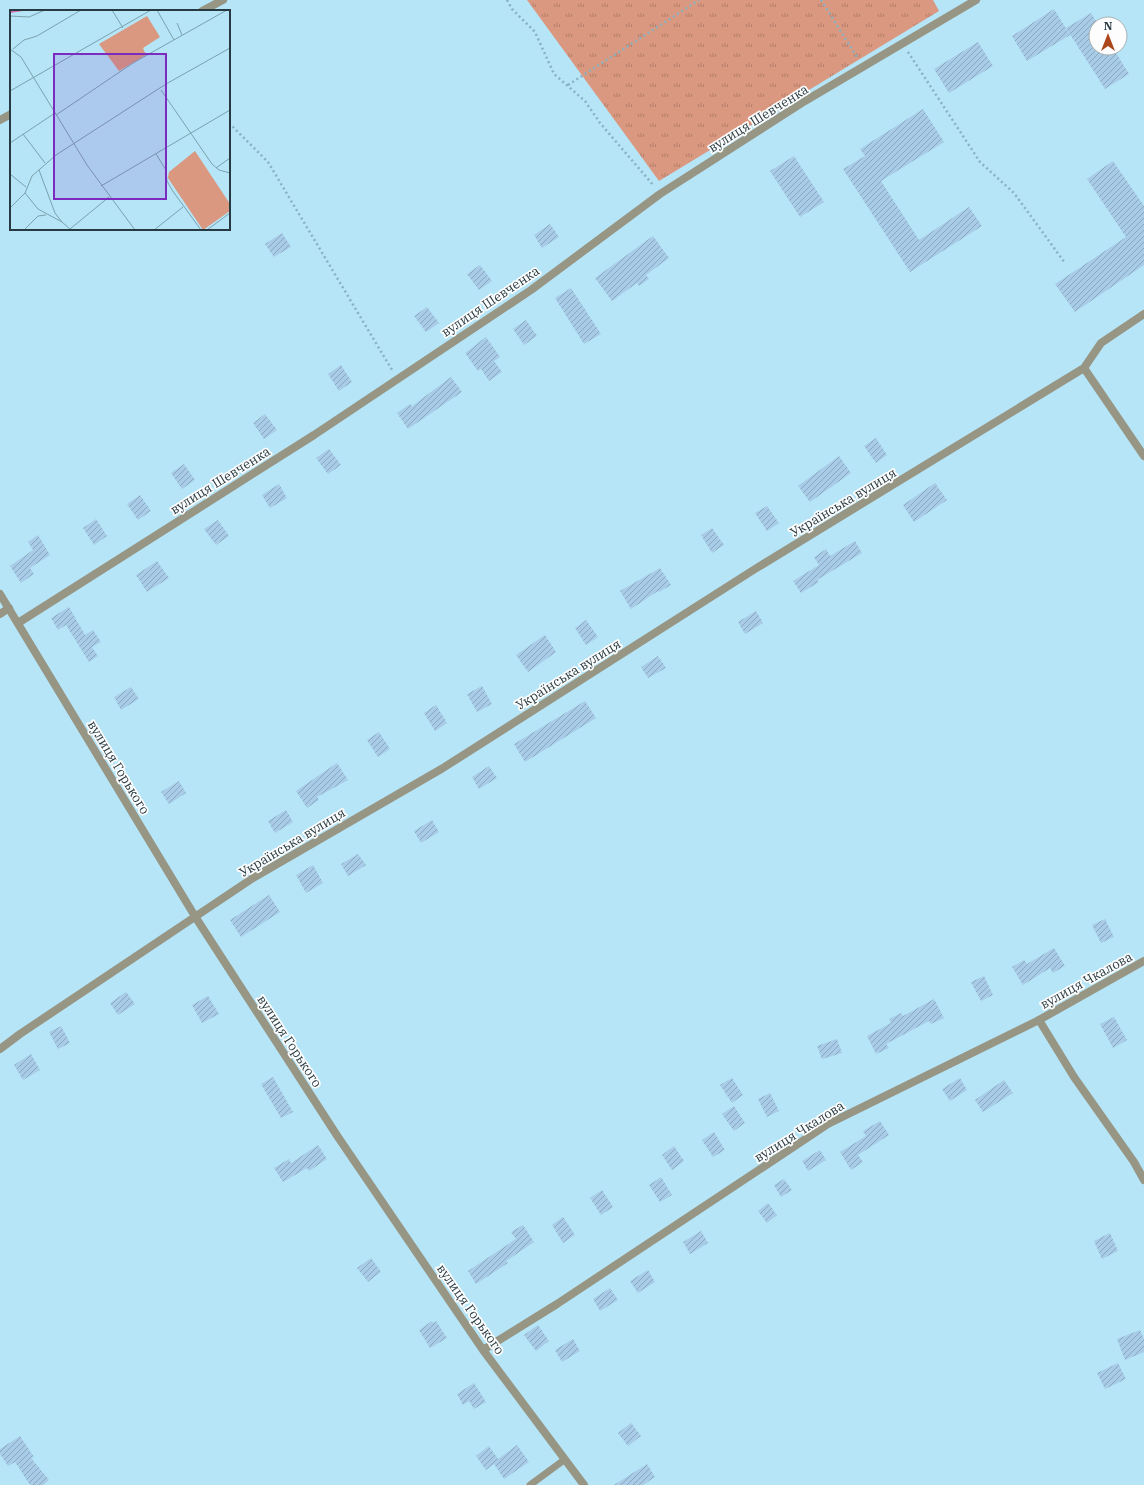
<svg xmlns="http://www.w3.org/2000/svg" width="1144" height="1485" font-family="'IBM Plex Serif',serif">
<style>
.park{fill:url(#park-tufts)}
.building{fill:url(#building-hatch)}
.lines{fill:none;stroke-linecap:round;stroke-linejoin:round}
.path{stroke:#8ab1bf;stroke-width:2.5;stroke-dasharray:2 3;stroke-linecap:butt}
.service{stroke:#979584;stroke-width:7}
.minor{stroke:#979584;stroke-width:8}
.tertiary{stroke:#979584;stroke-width:8}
.labels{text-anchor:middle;stroke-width:3.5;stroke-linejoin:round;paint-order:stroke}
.street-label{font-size:13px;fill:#273a41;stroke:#fdfdfd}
.inset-river{fill:none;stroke:#d372b3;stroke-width:2}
.inset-road{fill:none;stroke:#7ca1ae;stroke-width:1}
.view{fill:#7b2cbf;fill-opacity:0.15;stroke:#7b2cbf;stroke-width:2}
.inset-edge{fill:none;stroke:#273a41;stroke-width:2}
</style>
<defs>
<pattern id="park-tufts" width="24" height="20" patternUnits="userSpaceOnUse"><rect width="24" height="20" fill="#db9880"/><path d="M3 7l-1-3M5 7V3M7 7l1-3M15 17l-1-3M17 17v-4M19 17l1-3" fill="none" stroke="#b27d6a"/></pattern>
<pattern id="building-hatch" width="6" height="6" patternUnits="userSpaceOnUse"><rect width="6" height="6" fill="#a8cce7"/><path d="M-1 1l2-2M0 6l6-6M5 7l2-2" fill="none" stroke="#89a7bd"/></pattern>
</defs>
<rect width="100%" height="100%" fill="#b5e5f6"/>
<!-- park -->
<path class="park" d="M527 0H933L939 11 659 181Z"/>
<!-- building -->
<path class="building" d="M1054 9 1070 35 1027 61 1012 36Z
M1091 13 1096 21V48H1113L1129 74 1105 89 1066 28Z
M978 42 993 66 949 93 934 69Z
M923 109 944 142 881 181 919 240 969 207 982 226 910 272 843 169 865 156 860 149Z
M794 156 824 202 800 217 770 171Z
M1113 161 1144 206V265L1075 312 1055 284 1126 237 1087 179Z
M550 224 559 237 542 248 534 235Z
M282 233 291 247 274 257 265 244Z
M653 236 669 258 646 275 649 279 639 286 637 283 612 301 595 278Z
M480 265 492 281 479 290 467 274Z
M571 288 601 334 584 344 555 298Z
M427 307 439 323 426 332 414 316Z
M526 320 537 336 524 345 513 329Z
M486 337 500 357 494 361 502 372 489 381 481 369 478 371 465 353Z
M341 365 352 382 339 391 328 374Z
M451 377 462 392 408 429 397 413 410 404 412 406Z
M265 414 277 430 264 439 253 423Z
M876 438 887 455 876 463 864 446Z
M329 449 341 465 328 474 316 458Z
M839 456 851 473 810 502 798 486Z
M184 464 195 480 182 489 171 473Z
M935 483 947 500 914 522 903 505Z
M279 484 287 498 270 508 262 495Z
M140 495 151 511 138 520 127 504Z
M767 506 779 523 767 531 755 513Z
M96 519 107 536 94 545 83 528Z
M218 520 229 536 216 545 204 529Z
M712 528 724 545 712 553 701 535Z
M38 535 50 555 30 568 34 574 21 583 10 566 33 550 28 542Z
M855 541 862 553 817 580 819 582 801 593 793 581 819 565 814 557 826 549 830 556Z
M157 561 169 578 147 592 136 575Z
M660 568 671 585 659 592 658 591 631 609 620 591Z
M69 607 85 635 93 630 101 642 92 647 98 656 89 662 66 625 58 630 51 618Z
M756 611 763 623 745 634 738 622Z
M586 620 598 637 586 645 575 628Z
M545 635 556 652 528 672 516 655Z
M658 656 666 668 648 678 641 667Z
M482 686 492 704 477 712 467 694Z
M131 687 139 699 121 710 114 697Z
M585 701 596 718 525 762 514 744Z
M436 705 447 723 435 731 424 713Z
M379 732 390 749 378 757 367 740Z
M337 763 348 780 317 797 319 800 307 808 296 791Z
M489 766 497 778 479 789 472 777Z
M179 781 186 793 169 804 161 792Z
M286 810 293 822 275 833 268 821Z
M432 820 439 832 421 843 414 831Z
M358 854 366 865 348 876 341 864Z
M313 865 323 883 306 893 296 875Z
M269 895 280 912 241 937 230 920Z
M1105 919 1114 937 1101 943 1092 925Z
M1054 948 1065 966 1053 973 1050 968 1023 985 1012 967 1024 960 1027 964Z
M984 976 993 995 981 1001 971 982Z
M126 992 135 1004 118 1015 110 1003Z
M208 996 219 1014 202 1023 192 1005Z
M934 999 944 1018 931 1024 929 1021 886 1044 889 1048 876 1054 867 1036 891 1023 889 1019 901 1013 903 1016Z
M1114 1017 1127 1040 1113 1048 1100 1024Z
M61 1026 70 1043 58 1049 49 1032Z
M837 1039 842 1053 822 1059 817 1046Z
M31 1054 40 1070 23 1080 14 1065Z
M273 1077 293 1112 281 1118 261 1084Z
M732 1078 743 1095 732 1103 720 1085Z
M960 1078 967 1090 950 1101 942 1089Z
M1004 1080 1013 1093 983 1112 975 1100Z
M770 1093 779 1111 767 1117 758 1099Z
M734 1106 745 1123 734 1131 722 1114Z
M880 1121 889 1135 858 1155 863 1162 851 1170 840 1152 866 1136 863 1131Z
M714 1132 725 1150 713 1157 702 1140Z
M318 1145 327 1159 309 1171 307 1168 283 1182 274 1168 289 1159 291 1163Z
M674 1146 684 1161 672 1170 662 1155Z
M820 1150 826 1160 808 1171 802 1161Z
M661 1177 672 1195 660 1202 649 1185Z
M784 1179 792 1190 781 1197 774 1185Z
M602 1190 613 1207 601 1215 590 1198Z
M768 1203 777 1215 767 1223 758 1211Z
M563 1217 575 1235 563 1243 552 1225Z
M523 1225 534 1242 506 1261 508 1263 476 1284 468 1271 516 1239 511 1232Z
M701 1231 708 1243 690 1254 683 1242Z
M1110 1233 1118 1251 1102 1259 1094 1241Z
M371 1258 381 1272 368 1282 357 1268Z
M648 1270 655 1282 638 1293 630 1281Z
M610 1288 618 1300 600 1311 593 1299Z
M432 1321 433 1323 436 1321 447 1338 430 1348 419 1330Z
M538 1325 549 1341 536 1351 524 1335Z
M1140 1330 1144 1339V1352L1125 1360 1117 1339Z
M573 1339 580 1351 562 1362 555 1350Z
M1118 1363 1126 1379 1105 1389 1097 1373Z
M474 1383 486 1402 474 1409 469 1401 463 1405 457 1394Z
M631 1423 641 1436 628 1446 618 1433Z
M20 1436 34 1457 31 1458 49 1480 43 1485H30L15 1462 8 1466 0 1454V1449Z
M517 1445 529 1462 504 1479 494 1464 486 1470 476 1456 489 1446 498 1459Z
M647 1464 655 1477 643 1485H614Z"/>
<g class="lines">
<!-- path -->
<path class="path" d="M507 0 512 9 535 32 554 74 585 101 600 123 654 186
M821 0 857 57
M908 52 980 162 1014 193 1065 263
M568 85 699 0
M229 123 268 162 392 370"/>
<!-- service -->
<path class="service" d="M530 1485 564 1460"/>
<!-- minor -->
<path class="minor" d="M202 11 223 0
M0 120 11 114
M1084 368 1144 456
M0 614 9 608
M18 623 314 435 531 290 660 194 805 101 976 0
M1039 1020 1074 1077 1134 1162 1144 1180
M0 1049 20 1034 253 878 443 768 755 569 1084 368 1101 343 1144 314"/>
<!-- tertiary -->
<path class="tertiary" d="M0 594 196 918 338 1137 483 1350 584 1485
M483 1350 557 1304 828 1124 1039 1020 1144 961"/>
</g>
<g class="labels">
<!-- street labels -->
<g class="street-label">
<text transform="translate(758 118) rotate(-32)" y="5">вулиця Шевченка</text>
<text transform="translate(490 301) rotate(-34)" y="5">вулиця Шевченка</text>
<text transform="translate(220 480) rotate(-32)" y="5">вулиця Шевченка</text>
<text transform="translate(843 502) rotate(-31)" y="5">Українська вулиця</text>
<text transform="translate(568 674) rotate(-32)" y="5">Українська вулиця</text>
<text transform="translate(119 767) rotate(59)" y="5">вулиця Горького</text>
<text transform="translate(292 842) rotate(-31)" y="5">Українська вулиця</text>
<text transform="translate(1086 980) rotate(-29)" y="5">вулиця Чкалова</text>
<text transform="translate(290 1041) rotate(57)" y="5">вулиця Горького</text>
<text transform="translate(799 1131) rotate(-32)" y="5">вулиця Чкалова</text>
<text transform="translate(471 1309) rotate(55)" y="5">вулиця Горького</text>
</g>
</g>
<!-- overview -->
<g transform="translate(10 10)">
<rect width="220" height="220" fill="#b5e5f6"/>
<path d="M185 141 220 194V201L193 220 158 168 159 162Z" fill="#db9880"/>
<path d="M137 6 150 27 133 38 136 45 109 61 89 34Z" fill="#db9880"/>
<path class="inset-river" d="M0 2 13 0"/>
<path class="inset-road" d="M102 0 113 18M147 0 164 30M0 6 19 7 35 0M167 13 172 25M0 39 11 47 77 155 125 220M3 39 14 30 27 26 71 0M151 80 202 154 209 160 220 163M0 81 141 0M46 105 123 53 217 0M13 124 35 153M0 133 45 103M146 144 156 160 157 171 162 180 191 220M206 158 220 148M29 160 45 203 52 212M0 164 16 177M91 176 220 100M15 183 28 199 52 212 61 220M0 198 15 183 22 166 46 145 156 74 220 38M60 219 99 187M14 220 28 206 36 205M144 220 173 197M197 220 220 203"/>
<path class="view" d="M44 44H156V189H44Z"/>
<rect width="220" height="220" class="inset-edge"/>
</g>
<!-- north arrow -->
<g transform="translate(1108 36)"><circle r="19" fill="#fdfdfd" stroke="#a7afb2"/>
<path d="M0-3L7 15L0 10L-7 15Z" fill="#ac461a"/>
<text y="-6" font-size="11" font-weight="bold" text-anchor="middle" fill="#273a41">N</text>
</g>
</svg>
